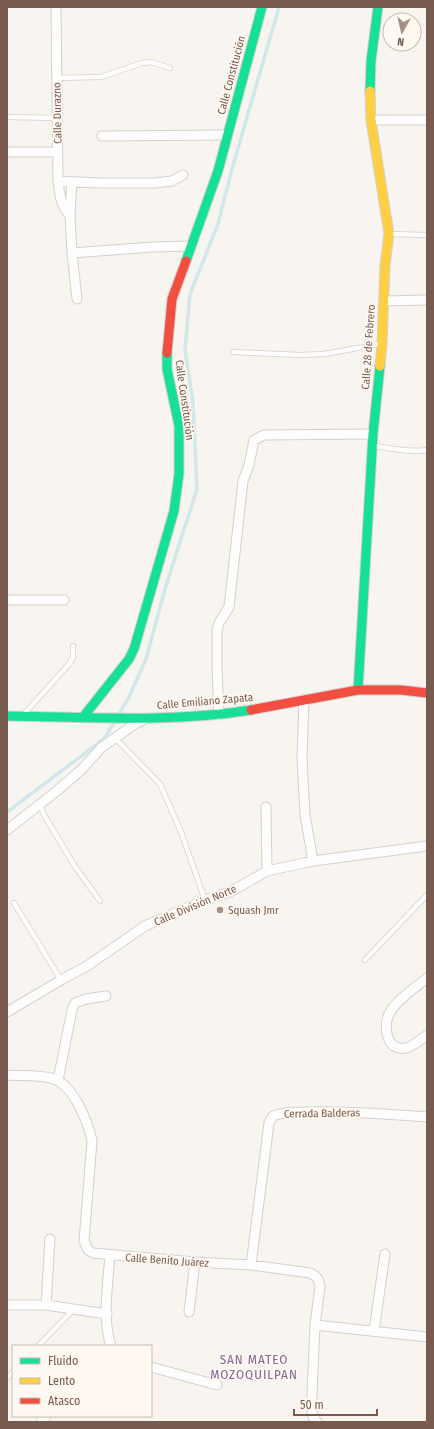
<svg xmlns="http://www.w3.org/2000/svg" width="434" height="1429" font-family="'Fira Sans Condensed',sans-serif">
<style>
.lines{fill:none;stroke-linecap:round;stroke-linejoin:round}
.stream{stroke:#d0e8ea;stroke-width:3.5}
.lane-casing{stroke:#d6d0ca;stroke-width:6}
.street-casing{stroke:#d6d0ca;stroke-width:11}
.fast-casing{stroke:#d8d0cb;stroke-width:11}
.slow-casing{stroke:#d8d0cb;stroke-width:11}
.jam-casing{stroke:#d8d0cb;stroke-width:11}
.lane{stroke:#fefdfd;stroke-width:4.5}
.street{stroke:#fefdfd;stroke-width:9}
.fast{stroke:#16e098;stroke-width:9}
.slow{stroke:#ffcf43;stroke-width:9}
.jam{stroke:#f24e42;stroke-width:9}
.poi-dot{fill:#a59187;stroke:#fff9f2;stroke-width:1.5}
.labels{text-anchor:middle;stroke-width:3.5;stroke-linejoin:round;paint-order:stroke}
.street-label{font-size:11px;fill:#785b4e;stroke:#fff9f2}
.poi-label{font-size:11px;fill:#785b4e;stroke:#fff9f2;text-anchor:start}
.quarter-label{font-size:13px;letter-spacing:1px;fill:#826693;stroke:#fff9f2}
</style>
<rect width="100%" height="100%" fill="#f8f4f0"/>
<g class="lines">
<!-- stream -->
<path class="stream" d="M119 714 129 697 146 659 165 589 197 489 193 402 185 350 190 294 218 224 232 169 279 7
M7 812 104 739 115 721"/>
<defs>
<path id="lane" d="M56 78 101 77 142 63 151 62 170 68
M7 117 57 118
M390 234 427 235
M233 352 302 355 324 354 380 344
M374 446C391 448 410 453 427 450
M24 714 70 663 73 657V646
M115 738 160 784 181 832 205 900
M40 805 44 815 74 865 100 901
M14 903 61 980
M365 960 427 895
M38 1346 73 1310
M7 1378 13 1372"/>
<path id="street" d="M56 7 58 181C60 195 60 205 70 215
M371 120H427
M102 136 227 135
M7 152H58
M58 181 98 183H155L172 181 183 175
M72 182 70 215 72 253 77 299
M72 253 152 247 191 246
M384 301 427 300
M7 600H64
M304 700 302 758 305 815 313 861
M219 715 217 668V630L219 623 229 607 243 481 249 465 254 440 264 435 373 434
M266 807 267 871
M7 830 58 790 82 769 102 747 135 724 145 719
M427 978C416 987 395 1001 389 1014 383 1028 387 1052 406 1048 414 1046 421 1039 427 1035
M7 1012 61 980 87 966 145 926 205 900 230 892 267 871 313 861 427 846
M7 1075C21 1076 38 1075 51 1078 73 1083 88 1122 92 1141L84 1241 88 1250 93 1253 195 1262 251 1265 310 1273 314 1275 318 1279 320 1286 315 1325 312 1393V1411L313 1417 317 1422
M58 1080 72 1010 75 1003 86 999 106 996
M110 1255C108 1283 102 1320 111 1346
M251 1265 269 1123 273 1116C282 1112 296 1112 306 1112 347 1111 387 1114 427 1117
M7 1305H46L107 1314
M46 1305 50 1239
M189 1312 195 1262
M315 1325 427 1337
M374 1331 385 1254
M151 1367 217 1385
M41 1422 46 1416"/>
<path id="fast" d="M370 91 371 61 378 7
M186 261 218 171 262 7
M358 690 373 434 380 366
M7 716C88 717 170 723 251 710
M84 716 129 659 134 649 174 511 179 474V426L167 369V353"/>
<path id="slow" d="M370 91 371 120 389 234 385 265 382 344 380 366"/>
<path id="jam" d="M167 353 172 299 186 261
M251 710 358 690H401L427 693"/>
</defs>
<!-- lane casing -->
<use href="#lane" class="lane-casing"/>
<!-- street casing -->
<use href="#street" class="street-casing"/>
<!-- fast casing -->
<use href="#fast" class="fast-casing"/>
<!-- slow casing -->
<use href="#slow" class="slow-casing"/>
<!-- jam casing -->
<use href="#jam" class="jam-casing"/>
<!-- lane -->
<use href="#lane" class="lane"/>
<!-- street -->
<use href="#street" class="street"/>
<!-- fast -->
<use href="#fast" class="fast"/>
<!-- slow -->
<use href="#slow" class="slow"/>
<!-- jam -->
<use href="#jam" class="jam"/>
</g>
<!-- markers -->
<circle class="poi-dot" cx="220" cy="910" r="4"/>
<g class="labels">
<!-- street labels -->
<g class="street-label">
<text transform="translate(231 75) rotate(-75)" y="4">Calle Constitución</text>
<text transform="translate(57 113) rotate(-91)" y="4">Calle Durazno</text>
<text transform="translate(368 347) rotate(-86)" y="4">Calle 28 de Febrero</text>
<text transform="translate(185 400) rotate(82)" y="4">Calle Constitución</text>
<text transform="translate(205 701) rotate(-5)" y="4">Calle Emiliano Zapata</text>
<text transform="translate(195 905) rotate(-23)" y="4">Calle División Norte</text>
<text transform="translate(322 1113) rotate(-1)" y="4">Cerrada Balderas</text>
<text transform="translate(167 1260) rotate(4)" y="4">Calle Benito Juárez</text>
</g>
<!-- poi labels -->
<g class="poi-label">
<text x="228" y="914">Squash Jmr</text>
</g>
<!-- quarter labels -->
<g class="quarter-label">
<text x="254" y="1364">SAN MATEO<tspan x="254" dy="15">MOZOQUILPAN</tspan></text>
</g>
</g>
<!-- border -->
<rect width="434" height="1429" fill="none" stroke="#785b4e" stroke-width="16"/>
<!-- legend -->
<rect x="12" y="1345" width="140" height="72" fill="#fff9f2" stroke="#c9bab0"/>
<rect x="20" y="1358" width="20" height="6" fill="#16e098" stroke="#c9bab0"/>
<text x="48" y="1365" font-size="12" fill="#785b4e">Fluido</text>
<rect x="20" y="1378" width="20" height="6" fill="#ffcf43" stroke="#c9bab0"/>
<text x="48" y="1385" font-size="12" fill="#785b4e">Lento</text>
<rect x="20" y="1398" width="20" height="6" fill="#f24e42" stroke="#c9bab0"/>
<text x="48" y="1405" font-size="12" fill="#785b4e">Atasco</text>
<!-- north arrow -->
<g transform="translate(402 32) rotate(188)"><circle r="19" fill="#fff9f2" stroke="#c9bab0"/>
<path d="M0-3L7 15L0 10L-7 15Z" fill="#a59187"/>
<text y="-6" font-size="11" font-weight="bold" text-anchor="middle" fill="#785b4e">N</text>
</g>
<!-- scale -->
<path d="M294 1409v6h83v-6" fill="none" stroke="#785b4e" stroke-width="2"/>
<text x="300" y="1409" font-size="12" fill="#785b4e" stroke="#fff9f2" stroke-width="3" paint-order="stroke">50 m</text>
</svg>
